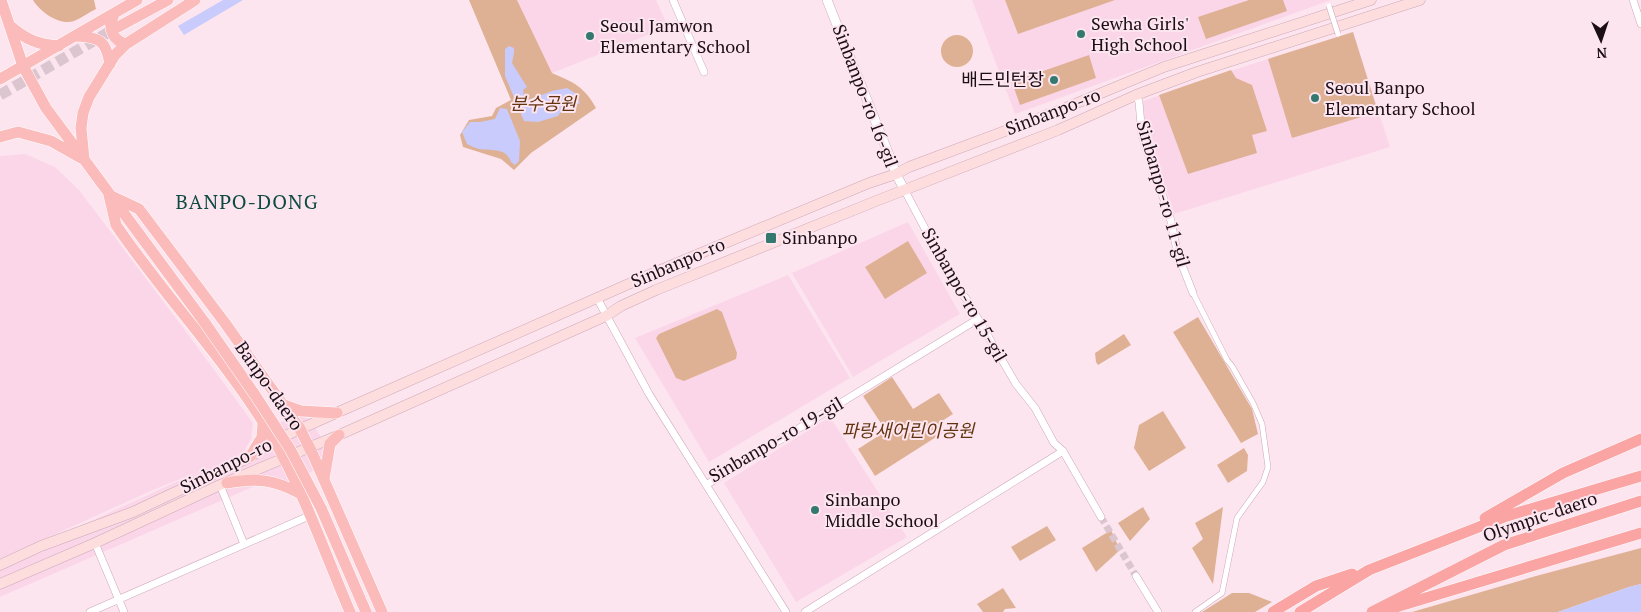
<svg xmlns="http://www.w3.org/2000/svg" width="1641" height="612" font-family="'PT Serif','Noto Sans KR',serif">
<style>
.built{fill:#fbd6e8}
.green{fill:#dfb194}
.water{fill:#c8cbfb}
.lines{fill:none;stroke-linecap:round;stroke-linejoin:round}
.minor-tunnel{stroke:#dbc5cf;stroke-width:7;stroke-dasharray:7 3.5;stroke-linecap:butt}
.primary-tunnel{stroke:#dbc5cf;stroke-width:11;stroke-dasharray:11 5.5;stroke-linecap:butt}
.pedestrian-casing{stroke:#cca8ba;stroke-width:6}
.minor-casing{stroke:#cca8ba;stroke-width:8}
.tertiary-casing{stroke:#cca8ba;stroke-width:10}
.secondary-casing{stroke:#cca8ba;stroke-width:11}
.primary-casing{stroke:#fff;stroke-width:12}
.trunk-casing{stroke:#fff;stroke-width:12}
.pedestrian{stroke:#fff;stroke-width:5}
.minor{stroke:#fff;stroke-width:7}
.tertiary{stroke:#fff;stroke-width:9}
.secondary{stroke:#fddddd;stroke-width:10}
.primary{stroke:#fbbbbb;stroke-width:11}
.trunk{stroke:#faa4a4;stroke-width:11}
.pedestrian-bridge-casing{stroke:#cca8ba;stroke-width:6;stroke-linecap:butt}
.primary-bridge-casing{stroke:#fff;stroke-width:12;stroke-linecap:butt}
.pedestrian-bridge{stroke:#fff;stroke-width:5}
.primary-bridge{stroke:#fbbbbb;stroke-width:11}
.poi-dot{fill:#34796f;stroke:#fde5f0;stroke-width:2}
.labels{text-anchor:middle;stroke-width:4;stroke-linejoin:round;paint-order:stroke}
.poi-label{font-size:18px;fill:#1b0f15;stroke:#fde5f0;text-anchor:start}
.street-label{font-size:18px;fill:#1b0f15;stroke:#fde5f0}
.park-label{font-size:18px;font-style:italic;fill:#63330e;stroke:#fde5f0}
.quarter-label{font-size:20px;letter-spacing:1px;fill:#0e4a42;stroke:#fde5f0}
</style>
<rect width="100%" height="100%" fill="#fde5f0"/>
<!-- built -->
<path class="built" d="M517 0H656L668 27 552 73Z
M972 0H1331L1015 114Z
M1353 32 1390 147 1174 214 1139 103 1183 86Z
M25 154 55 167 79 190 184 329 253 423 251 439 244 451 262 443 266 431 295 414 310 419 325 444 323 466 279 488 255 486 0 597V563L202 470 153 490 0 559V156Z
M908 222 960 314 853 377 792 273Z
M788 275 850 378 709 462 635 338Z
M830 417 907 537 796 602 724 483Z"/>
<!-- green -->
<path class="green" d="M33 0H94L96 9C89 12 82 18 74 21 60 26 40 12 33 0Z
M469 0H517L552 73C573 82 584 86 596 108L531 153 514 170 501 159 463 147 460 135 469 120 492 116 496 108 511 100Z
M1005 0H1115L1018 34Z
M1249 0H1283L1287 11 1206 39 1198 17Z
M1353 32 1378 112 1292 138 1268 59Z
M941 51a16 16 0 1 1 32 0a16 16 0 1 1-32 0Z
M1089 55 1096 78 1020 105 1012 82Z
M1231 70 1236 78 1252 85 1267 131 1252 135 1257 153 1188 174 1159 95Z
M908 241 927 273 885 299 865 267Z
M717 309 722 312 737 353 736 359 684 381 676 378 656 338 659 334Z
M1198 317 1252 409 1258 434 1241 443 1173 332Z
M1124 334 1131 345 1098 365 1096 362 1095 353Z
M892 377 913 409 939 393 953 414 939 423 944 432 875 476 858 449 886 431 863 396Z
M1163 411 1186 448 1149 471 1134 448 1139 425Z
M1244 448 1248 455 1247 471 1228 483 1217 465Z
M1143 507 1150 519 1130 541 1118 523Z
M1223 507 1213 584 1192 548 1203 539 1195 523Z
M1047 526 1056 540 1020 561 1011 547Z
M1111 530 1120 550 1096 572 1082 548Z
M1641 548V584L1629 587 1558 612H1412L1536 576Z
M1003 588 1016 608 1005 609 1003 612H983L977 604Z
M1232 593H1249L1272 602 1255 612H1202Z"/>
<!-- water -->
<path class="water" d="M223 0H243L184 35 178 26Z
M509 46 514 48V53L512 63 527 87 523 90 524 96 529 100 552 91 567 88 575 93 580 103 562 110 558 116 538 122 524 121 505 76V49Z
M500 108 507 109 520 141 519 161 515 165 511 162C506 147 491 151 479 149 475 148 471 146 467 144L462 132 470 122H480L495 119Z
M1641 584V612H1558L1629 587Z"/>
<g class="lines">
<!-- minor-tunnel -->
<path class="minor-tunnel" d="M1101 517 1136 576"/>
<!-- primary-tunnel -->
<path class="primary-tunnel" d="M0 95 118 27"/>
<defs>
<path id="pedestrian" d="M1193 293 1227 360 1232 366 1253 403 1262 424 1268 467 1263 482 1237 518 1222 593 1195 612"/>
<path id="minor" d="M673 0 704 72
M1633 0 1641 24
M1136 95 1139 102 1142 136 1170 217 1178 255 1193 293
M597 298 649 394 786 612
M1063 451 1101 517
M220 485 244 544
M706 485 978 319
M95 543 124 612
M1136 576 1158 612
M90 612 309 516
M805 612 1063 451 1054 443 1035 408 1016 384 967 300 955 285 905 191"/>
<path id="tertiary" d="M827 0 889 155 896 174 905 191"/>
<path id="secondary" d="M0 565 41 546 133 512 250 457 274 441 300 429 658 271 869 183 896 174 909 167 1058 111 1164 67 1371 0
M0 584 95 543 220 485 339 435 606 316 621 306 656 290 876 201 1058 130 1136 95 1197 72 1420 0"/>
<path id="primary" d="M1 0 23 66 46 108 205 323
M113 17C107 29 114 41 126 44
M9 25C25 39 38 45 59 46
M118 27 168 0
M76 36C100 37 106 41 110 64
M0 79 137 0
M0 137 18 132 51 141 81 158
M84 159 81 128 83 113 89 97 115 55 126 44 195 0
M109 195 139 209 225 323 300 429 314 457 382 612
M109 195 116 225C167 300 232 366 277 445 305 496 327 558 350 612
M284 405 301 411 337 413
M250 457 262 437 263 423
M324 479 330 444 339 435
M227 483C256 478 273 479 299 493
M321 508 366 612"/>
<path id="trunk" d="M1485 518 1563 473 1641 439
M1386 610 1641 533
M1273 612 1316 586 1352 574
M1300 612 1369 570 1507 516 1641 476
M1372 612 1504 545 1641 501"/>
</defs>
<!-- pedestrian casing -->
<use href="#pedestrian" class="pedestrian-casing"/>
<!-- minor casing -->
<use href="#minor" class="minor-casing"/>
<!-- tertiary casing -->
<use href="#tertiary" class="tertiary-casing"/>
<!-- secondary casing -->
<use href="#secondary" class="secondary-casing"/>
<!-- primary casing -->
<use href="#primary" class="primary-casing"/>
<!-- trunk casing -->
<use href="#trunk" class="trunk-casing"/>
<!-- pedestrian -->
<use href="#pedestrian" class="pedestrian"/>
<!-- minor -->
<use href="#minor" class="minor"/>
<!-- tertiary -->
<use href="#tertiary" class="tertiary"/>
<!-- secondary -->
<use href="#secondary" class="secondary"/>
<!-- primary -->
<use href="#primary" class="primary"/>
<!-- trunk -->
<use href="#trunk" class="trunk"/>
<defs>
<path id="pedestrian-bridge" d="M1329 6 1338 34"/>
<path id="primary-bridge" d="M205 323 255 395 290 449 321 508"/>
</defs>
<!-- pedestrian-bridge casing -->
<use href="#pedestrian-bridge" class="pedestrian-bridge-casing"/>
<!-- primary-bridge casing -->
<use href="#primary-bridge" class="primary-bridge-casing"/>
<!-- pedestrian-bridge -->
<use href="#pedestrian-bridge" class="pedestrian-bridge"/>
<!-- primary-bridge -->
<use href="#primary-bridge" class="primary-bridge"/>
</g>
<!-- markers -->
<g class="poi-dot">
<circle cx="1081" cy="34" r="5"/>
<circle cx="590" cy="36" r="5"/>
<circle cx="1054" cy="80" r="5"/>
<circle cx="1315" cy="98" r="5"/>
<rect x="765" y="232" width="12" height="12" rx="2.5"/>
<circle cx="815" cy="510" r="5"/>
</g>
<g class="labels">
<!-- poi labels -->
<g class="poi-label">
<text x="1091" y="30">Sewha Girls'<tspan x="1091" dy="21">High School</tspan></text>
<text x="600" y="32">Seoul Jamwon<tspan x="600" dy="21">Elementary School</tspan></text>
<text x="1044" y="86" text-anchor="end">배드민턴장</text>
<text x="1325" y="94">Seoul Banpo<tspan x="1325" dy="21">Elementary School</tspan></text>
<text x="782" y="244">Sinbanpo</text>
<text x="825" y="506">Sinbanpo<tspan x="825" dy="21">Middle School</tspan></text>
</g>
<!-- street labels -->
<g class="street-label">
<text transform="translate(865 96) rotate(69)" y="6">Sinbanpo-ro 16-gil</text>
<text transform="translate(1053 112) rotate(-21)" y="6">Sinbanpo-ro</text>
<text transform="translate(1163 194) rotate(74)" y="6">Sinbanpo-ro 11-gil</text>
<text transform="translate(678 263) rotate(-23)" y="6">Sinbanpo-ro</text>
<text transform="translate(964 295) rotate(60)" y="6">Sinbanpo-ro 15-gil</text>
<text transform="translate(269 386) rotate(55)" y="6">Banpo-daero</text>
<text transform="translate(776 440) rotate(-30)" y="6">Sinbanpo-ro 19-gil</text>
<text transform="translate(226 466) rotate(-27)" y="6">Sinbanpo-ro</text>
<text transform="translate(1540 517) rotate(-19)" y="6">Olympic-daero</text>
</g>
<!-- park labels -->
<g class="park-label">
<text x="543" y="110">분수공원</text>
<text x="908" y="437">파랑새어린이공원</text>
</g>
<!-- quarter labels -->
<g class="quarter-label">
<text x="247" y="209">BANPO-DONG</text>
</g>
</g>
<!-- north arrow -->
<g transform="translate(1601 40) rotate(177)" stroke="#fde5f0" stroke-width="4" paint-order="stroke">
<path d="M0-4L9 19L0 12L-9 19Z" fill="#1b0f15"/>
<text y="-8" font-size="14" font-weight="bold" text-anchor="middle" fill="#1b0f15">N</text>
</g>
</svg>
